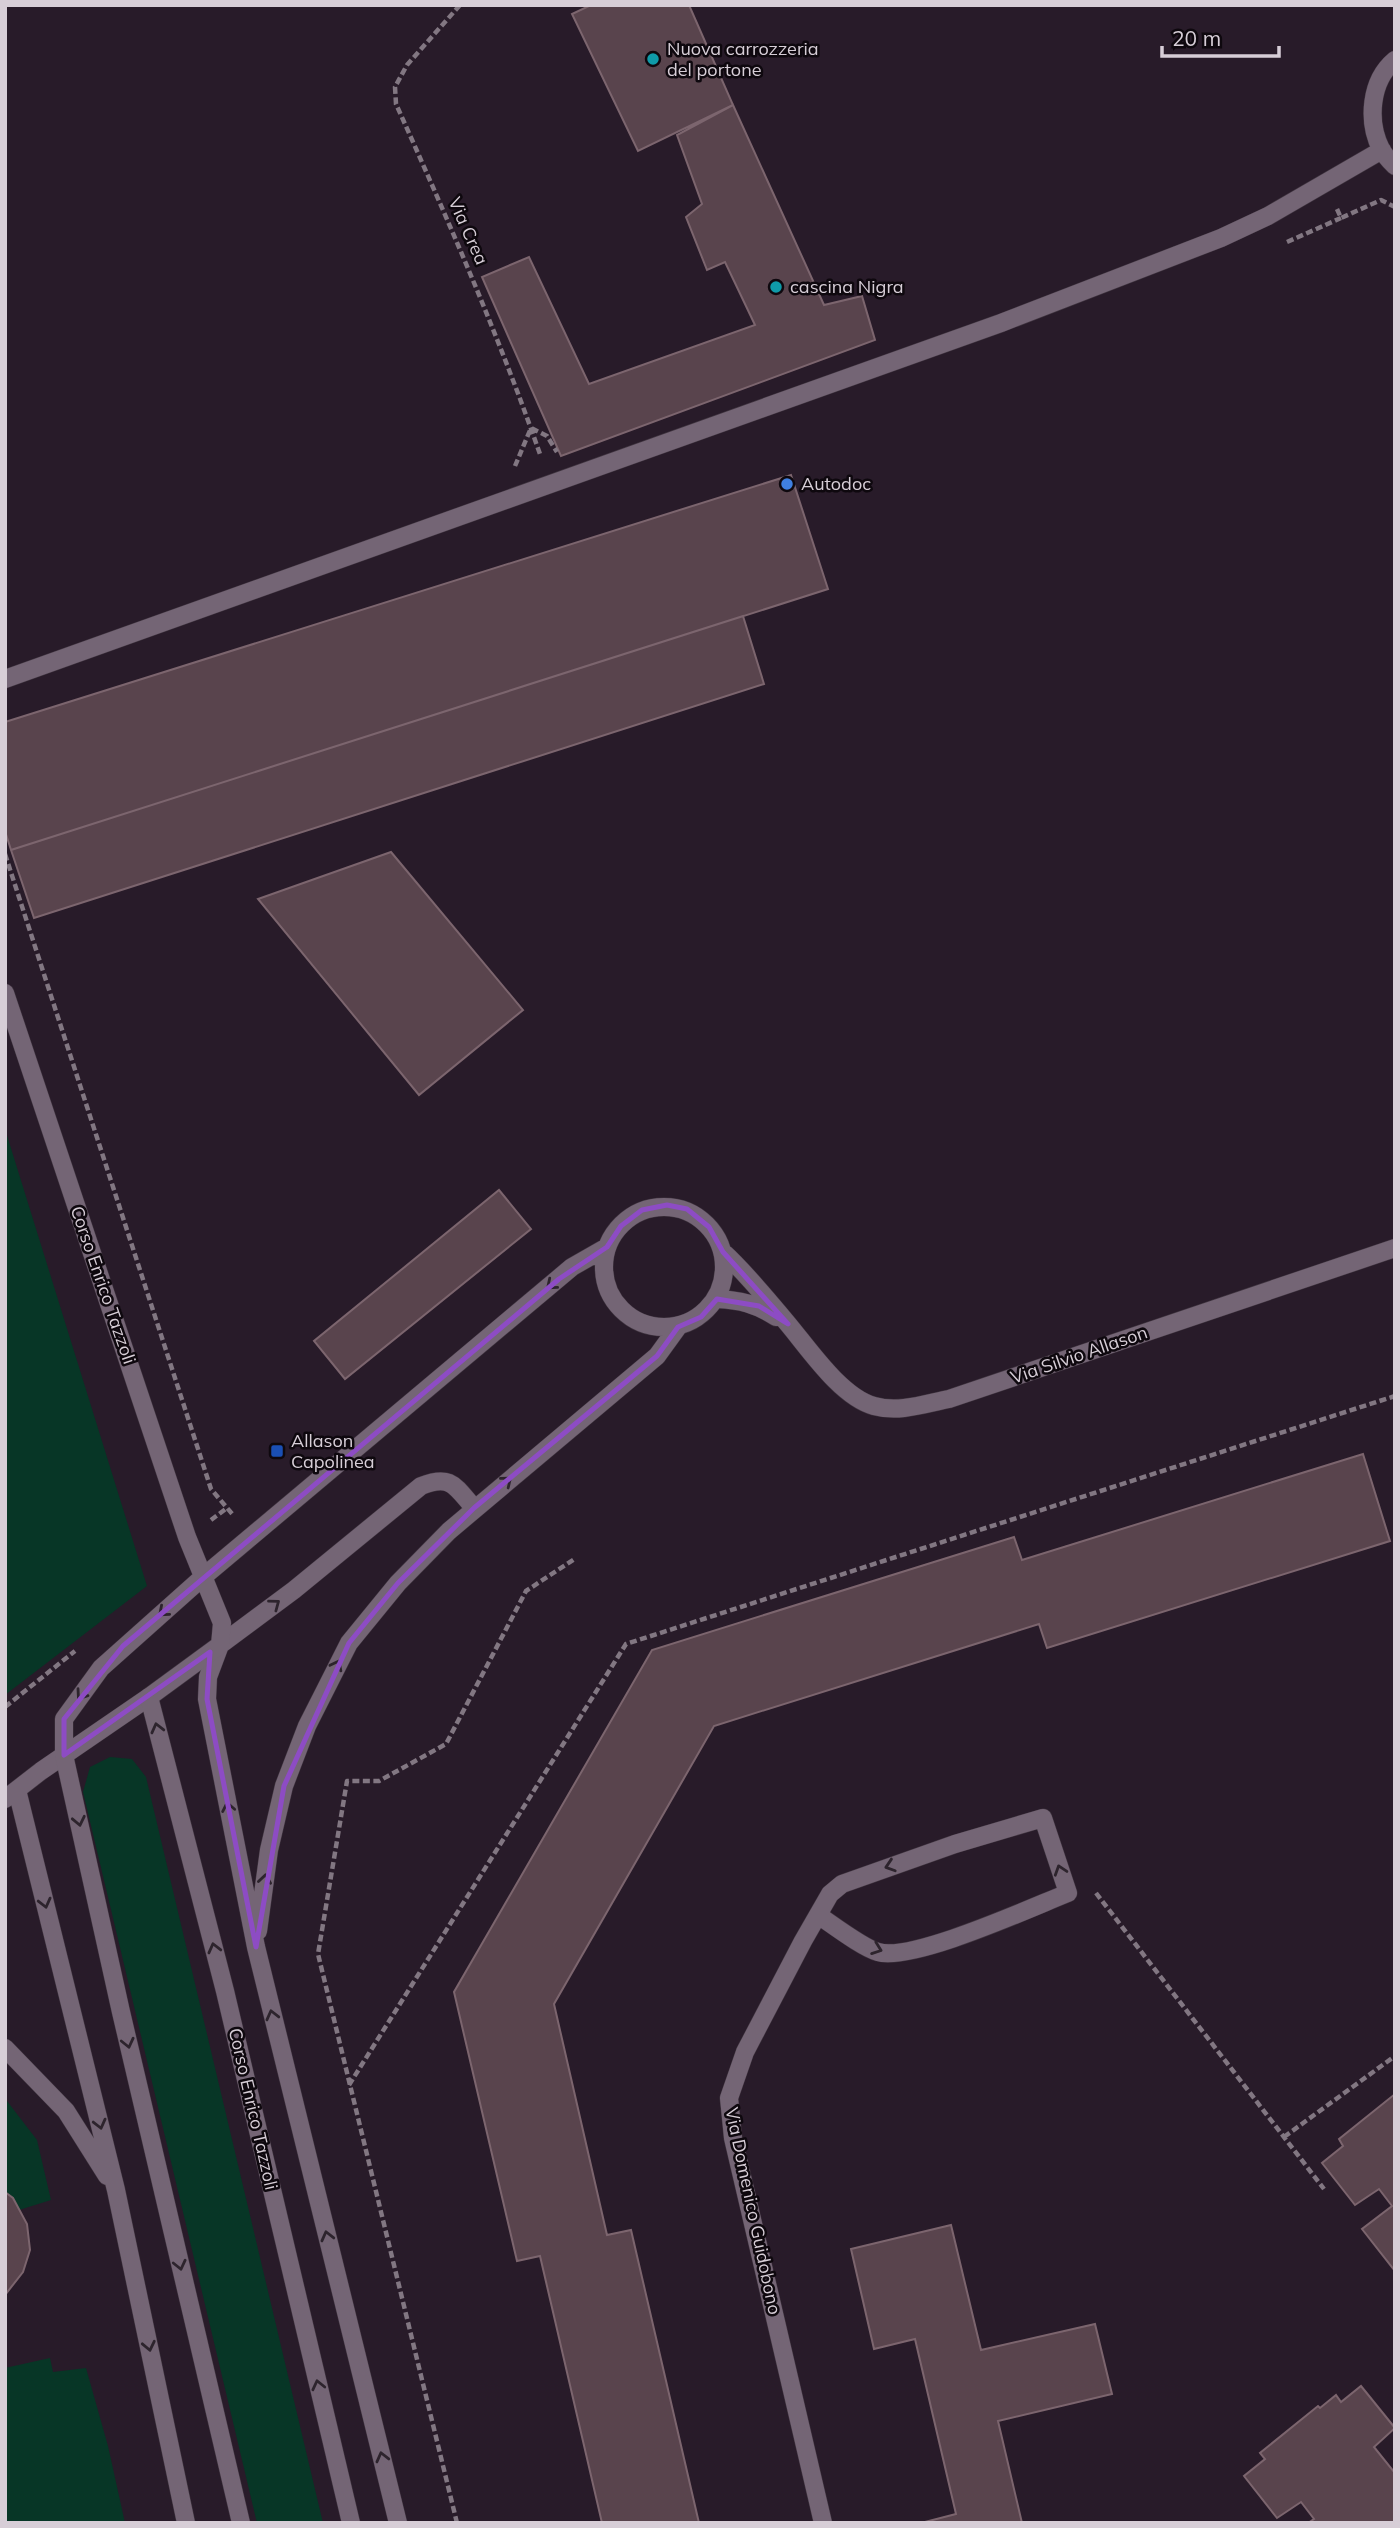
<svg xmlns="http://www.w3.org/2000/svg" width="1400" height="2528" font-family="Mulish,sans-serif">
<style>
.green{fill:#073626}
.building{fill:#59444d;stroke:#7c656e;stroke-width:2}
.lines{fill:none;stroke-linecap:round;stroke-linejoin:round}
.minor-casing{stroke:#413641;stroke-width:19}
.tertiary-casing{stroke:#413641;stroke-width:19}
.path{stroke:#827782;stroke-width:4.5;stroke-dasharray:7 3.5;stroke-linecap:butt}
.minor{stroke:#746575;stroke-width:18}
.tertiary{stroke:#746575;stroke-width:18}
.oneway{stroke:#2d242d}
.marked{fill:none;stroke:#8d4cc4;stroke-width:5;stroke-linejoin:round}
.culture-dot{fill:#0f9aa8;stroke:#0e080e;stroke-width:2.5}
.shop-dot{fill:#3f7fe0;stroke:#0e080e;stroke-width:2.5}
.transit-dot{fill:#1a4fb4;stroke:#0e080e;stroke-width:2.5}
.labels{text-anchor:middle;stroke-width:5;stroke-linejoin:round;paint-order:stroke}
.poi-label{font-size:18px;fill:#d7ced7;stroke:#0e080e;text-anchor:start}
.street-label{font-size:18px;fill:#d7ced7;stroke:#0e080e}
</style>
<rect width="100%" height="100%" fill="#281b29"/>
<!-- green -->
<path class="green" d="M5 1129 147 1586 5 1695Z
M110 1757 132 1759 146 1777 323 2523H257L83 1792 90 1767Z
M7 2101 37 2140 51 2200 19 2210 13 2198 5 2192Z
M50 2358 53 2372 86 2368 108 2446 125 2523H5V2368Z"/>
<!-- building -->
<path class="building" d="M591 5H689L733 105 638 151 572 14Z
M733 105 824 305 862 296 875 340 561 456 482 277 529 257 589 384 755 325 725 262 707 270 686 217 702 204 677 135Z
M791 475 828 589 11 850 5 831V722Z
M743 616 764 684 34 918 11 850Z
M391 852 523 1010 419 1095 258 899Z
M499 1190 531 1229 345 1379 314 1341Z
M1363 1454 1390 1541 1047 1648 1039 1624 714 1726 554 2004 607 2235 631 2230 699 2523H602L540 2256 517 2261 454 1992 652 1650 1014 1537 1022 1560Z
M1395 2094V2271L1362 2229 1392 2206 1379 2189 1355 2205 1322 2163 1343 2146 1339 2139Z
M5 2192 13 2198 27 2224 30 2250 23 2272 5 2295Z
M951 2225 981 2350 1095 2324 1112 2394 998 2421 1022 2523H921L956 2514 915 2339 874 2349 851 2249Z
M1361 2386 1395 2428 1374 2447 1395 2473V2523H1308L1314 2519 1301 2502 1277 2518 1244 2476 1265 2459 1260 2453 1318 2406 1320 2408 1336 2395 1341 2402Z"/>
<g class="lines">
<defs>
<path id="minor" d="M604 1267a60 60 0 1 1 120 0a60 60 0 1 1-120 0Z
M723 1252C747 1274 767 1299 788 1324 809 1349 841 1397 874 1406 899 1413 924 1404 949 1399L1395 1248
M717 1299C740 1300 756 1304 776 1317
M203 1577 572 1267 607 1247
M17 1790 116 2190 186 2523
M5 1799 41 1771 149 1697
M818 1915C833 1925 863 1948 878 1952 912 1962 1030 1908 1068 1893L1043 1818 955 1844 842 1884 830 1894 803 1941 745 2052 729 2098 733 2138 823 2523
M258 1931 269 1850 284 1786 307 1726 349 1643 398 1583 449 1531 657 1356 678 1327
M5 2048 66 2111 107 2176
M398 2523 256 1947 207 1699 208 1677 220 1645 294 1590 421 1486C451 1474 455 1486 474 1508"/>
<path id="tertiary" d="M1395 60C1370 81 1367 121 1381 149 1384 155 1390 161 1395 166
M5 679 1001 323 1221 238 1268 216 1382 150
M5 993 187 1537 222 1623 220 1645 149 1697 225 1991 351 2523
M203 1577 101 1668 64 1719V1755L121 2012 241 2523"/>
</defs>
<!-- minor casing -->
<use href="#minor" class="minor-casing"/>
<!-- tertiary casing -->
<use href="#tertiary" class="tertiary-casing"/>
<!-- path -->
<path class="path" d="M460 5 407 65 395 87 396 104C448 220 499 336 541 457
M1337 209 1341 218 1381 200 1395 207
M1287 242 1341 218
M515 466 531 428 547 436 557 452
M5 854 211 1489 234 1516
M211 1520 227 1508
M5 1707 75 1651
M1096 1893 1324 2189
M349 2085 626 1644 1395 1396
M1284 2137 1395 2056
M457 2523 318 1954 347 1781H379L446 1744 526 1591 576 1558"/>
<!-- minor -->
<use href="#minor" class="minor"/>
<!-- tertiary -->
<use href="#tertiary" class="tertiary"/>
</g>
<!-- one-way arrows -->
<defs><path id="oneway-chevron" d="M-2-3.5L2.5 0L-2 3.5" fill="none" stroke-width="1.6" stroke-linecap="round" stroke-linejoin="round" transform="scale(1.75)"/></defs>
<g class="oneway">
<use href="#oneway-chevron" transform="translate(551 1285) rotate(140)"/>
<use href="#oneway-chevron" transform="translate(507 1481) rotate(-39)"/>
<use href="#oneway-chevron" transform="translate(275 1604) rotate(-37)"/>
<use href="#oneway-chevron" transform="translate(163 1612) rotate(139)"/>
<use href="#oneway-chevron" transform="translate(337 1665) rotate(-63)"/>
<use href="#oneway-chevron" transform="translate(81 1695) rotate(125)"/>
<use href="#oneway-chevron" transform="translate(157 1728) rotate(-104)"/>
<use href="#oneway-chevron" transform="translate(228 1807) rotate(-101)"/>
<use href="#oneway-chevron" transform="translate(79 1821) rotate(78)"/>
<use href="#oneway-chevron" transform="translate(890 1866) rotate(162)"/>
<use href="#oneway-chevron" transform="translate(1060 1870) rotate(-108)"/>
<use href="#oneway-chevron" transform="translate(265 1879) rotate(-82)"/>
<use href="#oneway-chevron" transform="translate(45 1903) rotate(76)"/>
<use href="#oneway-chevron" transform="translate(214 1948) rotate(-104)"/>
<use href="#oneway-chevron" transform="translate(877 1949) rotate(20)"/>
<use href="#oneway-chevron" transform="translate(272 2015) rotate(-104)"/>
<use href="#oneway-chevron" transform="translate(128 2043) rotate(77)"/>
<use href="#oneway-chevron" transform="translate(100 2124) rotate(76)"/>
<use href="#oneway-chevron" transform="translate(327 2236) rotate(-104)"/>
<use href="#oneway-chevron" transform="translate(180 2265) rotate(77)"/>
<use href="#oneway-chevron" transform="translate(149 2346) rotate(78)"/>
<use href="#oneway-chevron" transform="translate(318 2385) rotate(-103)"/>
<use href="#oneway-chevron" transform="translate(382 2457) rotate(-104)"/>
</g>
<!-- marked area -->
<path class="marked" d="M667 1205 687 1209 709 1227 723 1252 788 1324 759 1306 717 1299 701 1317 678 1327 657 1356 474 1508 398 1583 349 1643 284 1786 256 1947 207 1699 210 1652 64 1755V1719L123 1646 559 1279 607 1247 621 1226 642 1210Z"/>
<!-- markers -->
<g class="culture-dot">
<circle cx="653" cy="59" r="7"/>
<circle cx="776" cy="287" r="7"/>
</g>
<circle class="shop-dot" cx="787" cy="484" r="7"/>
<rect class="transit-dot" x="270" y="1444" width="14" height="14" rx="3.5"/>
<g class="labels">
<!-- poi labels -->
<g class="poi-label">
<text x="667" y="55">Nuova carrozzeria<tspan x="667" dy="21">del portone</tspan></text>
<text x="790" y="293">cascina Nigra</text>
<text x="801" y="490">Autodoc</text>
<text x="291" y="1447">Allason<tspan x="291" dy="21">Capolinea</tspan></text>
</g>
<!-- street labels -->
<g class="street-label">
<text transform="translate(468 231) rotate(66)" y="6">Via Crea</text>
<text transform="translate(103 1285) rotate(71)" y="6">Corso Enrico Tazzoli</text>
<text transform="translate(1079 1355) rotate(-19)" y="6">Via Silvio Allason</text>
<text transform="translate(253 2109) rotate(77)" y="6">Corso Enrico Tazzoli</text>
<text transform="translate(753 2211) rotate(78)" y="6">Via Domenico Guidobono</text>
</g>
</g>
<!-- border -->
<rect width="1400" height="2528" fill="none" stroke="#d7ced7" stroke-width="14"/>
<!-- scale -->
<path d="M1162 46v10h117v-10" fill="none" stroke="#d7ced7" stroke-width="3.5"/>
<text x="1172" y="46" font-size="21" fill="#d7ced7" stroke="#0e080e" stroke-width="5" paint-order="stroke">20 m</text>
</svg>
